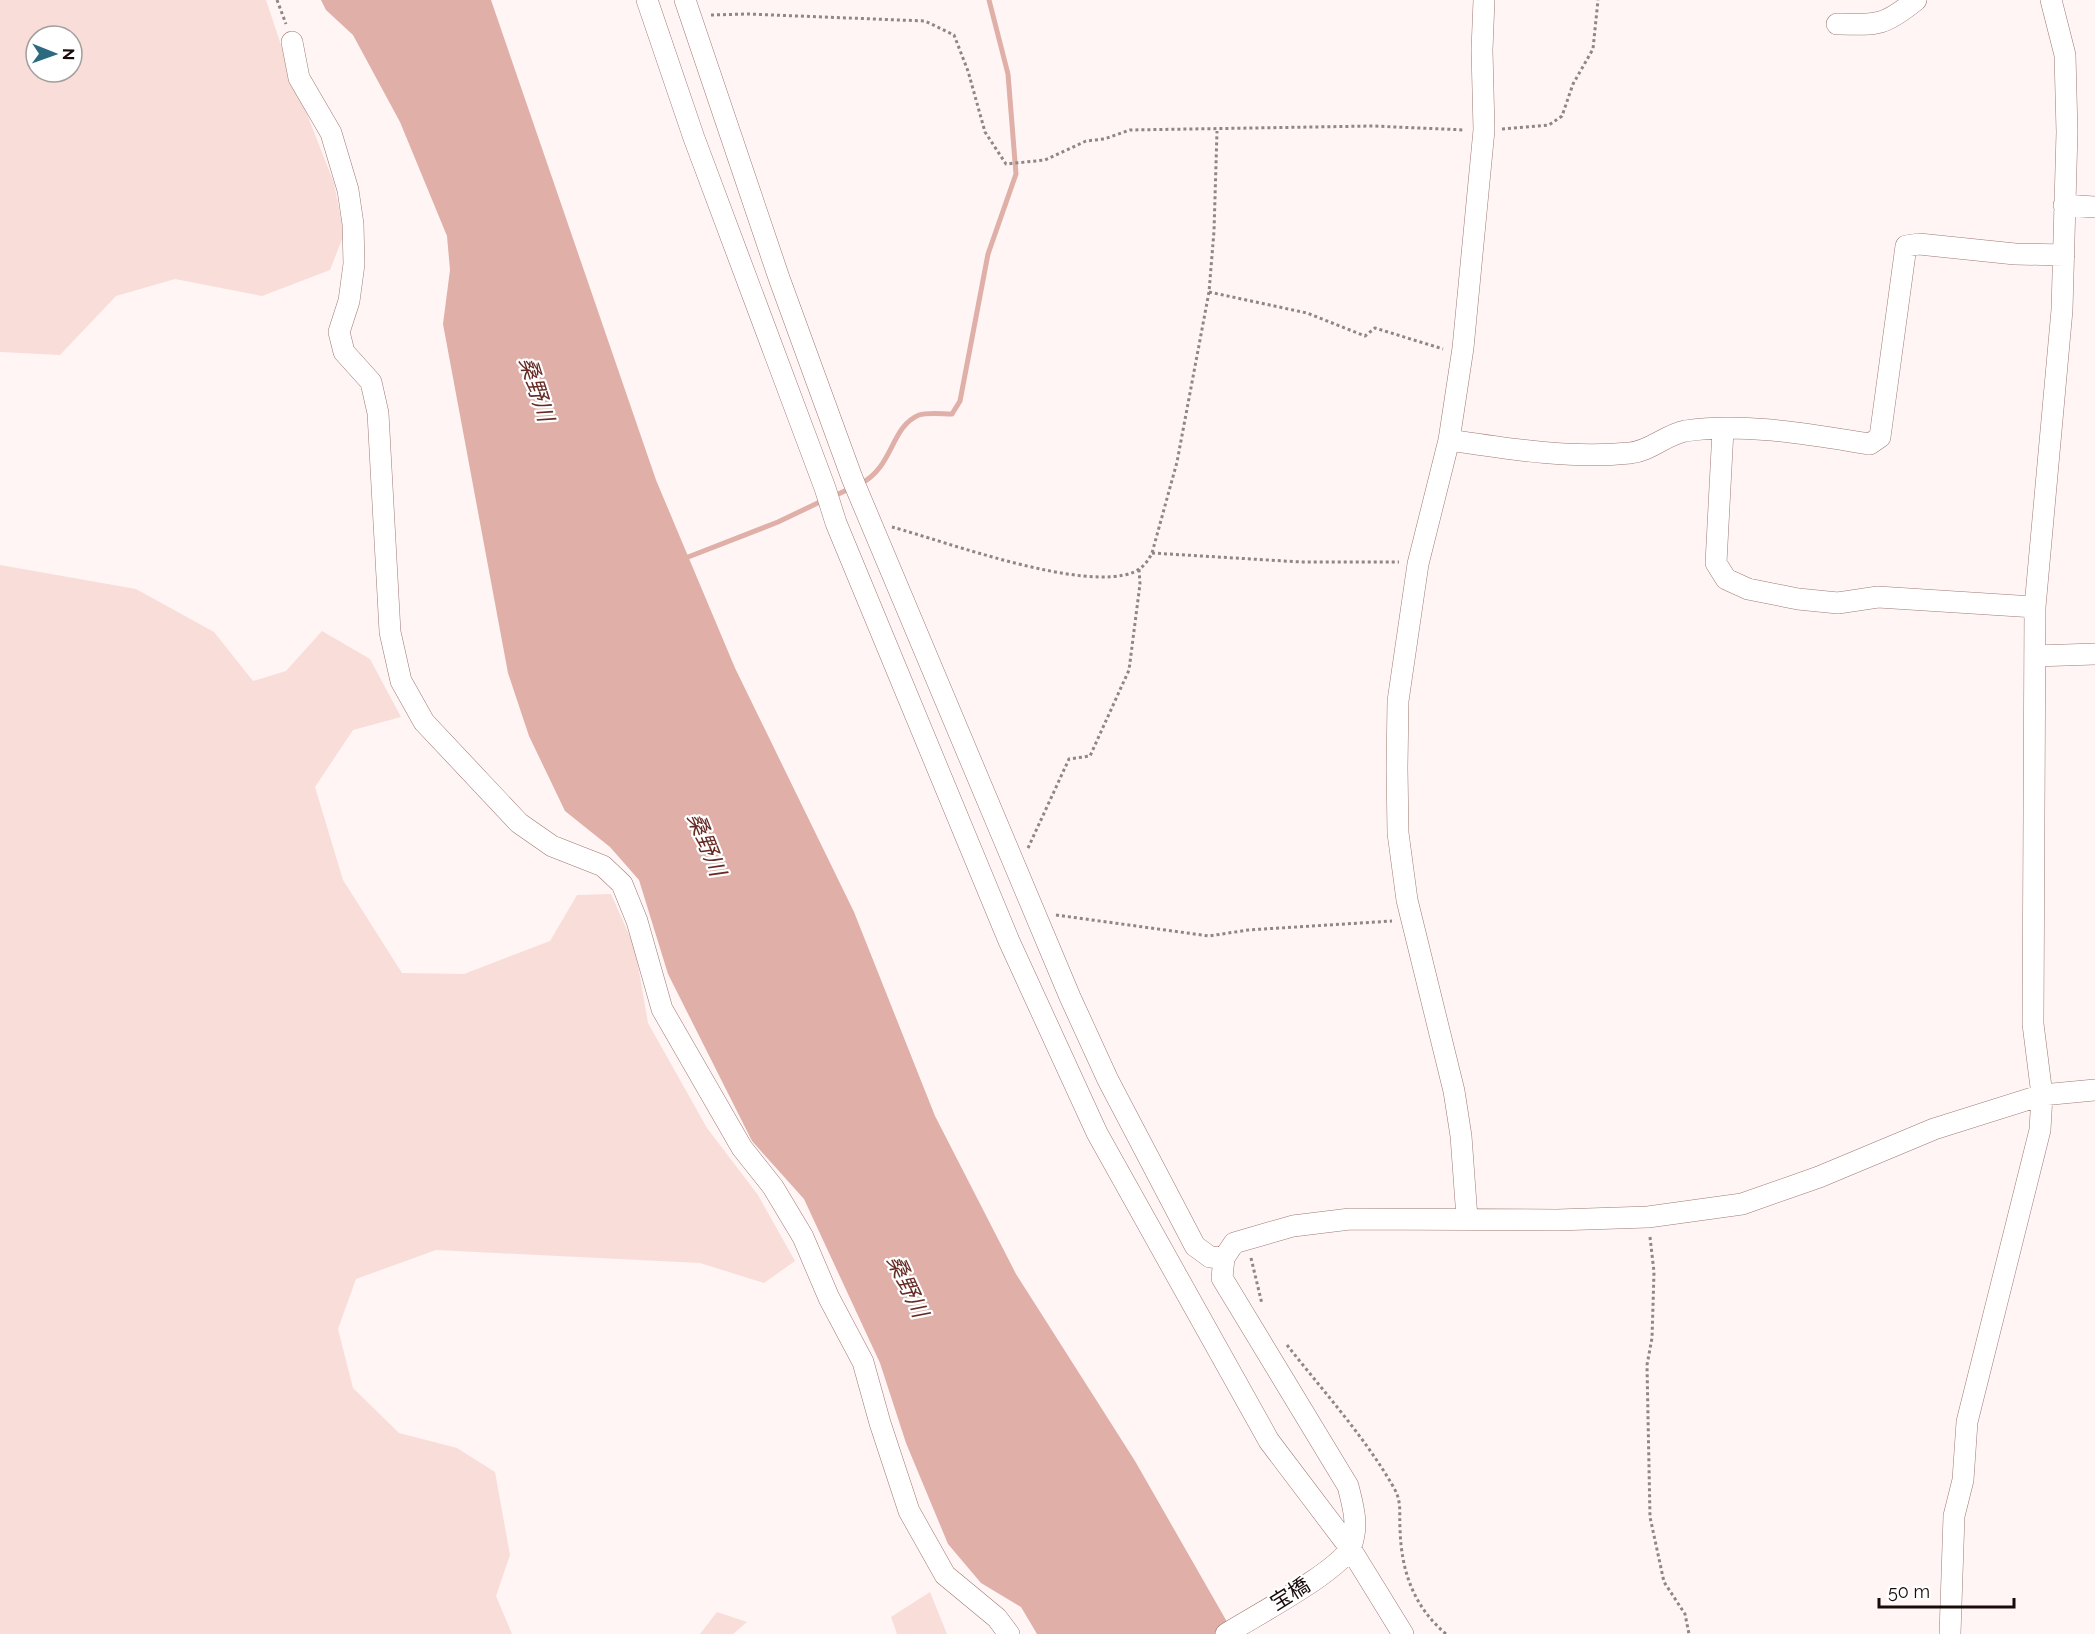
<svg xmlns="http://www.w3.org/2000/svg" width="2095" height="1634" font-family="Raleway,'Noto Sans JP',sans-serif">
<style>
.green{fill:#f9ddd9;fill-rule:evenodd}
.water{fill:#dfafa8}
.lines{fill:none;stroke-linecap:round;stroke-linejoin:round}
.stream{stroke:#dfafa8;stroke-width:5}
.minor-casing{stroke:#9f7974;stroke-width:22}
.path{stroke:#918685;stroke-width:3;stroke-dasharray:3 3;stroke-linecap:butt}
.minor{stroke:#fff;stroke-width:21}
.labels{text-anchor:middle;stroke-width:4.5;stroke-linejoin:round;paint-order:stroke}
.street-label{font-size:21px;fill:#180b09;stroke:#fff}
.water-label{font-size:22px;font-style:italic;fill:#662b25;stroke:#fff}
</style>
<rect width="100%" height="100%" fill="#fef5f4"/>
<!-- green -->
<path class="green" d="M0 0H266L288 66 334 183 344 234 330 270 262 296 175 279 116 296 60 355 0 352ZM36 36H72V72H36Z
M0 565 136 589 214 632 253 681 286 671 322 631 370 659 401 717 353 730 315 787 343 880 402 973 464 974 550 941 577 895 611 894 635 948 648 1023 707 1128 758 1195 795 1261 764 1283 700 1263 436 1250 356 1279 338 1329 353 1388 399 1433 457 1448 495 1472 510 1555 496 1596 512 1634H0Z
M930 1592 947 1634H897L891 1617Z
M717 1612 747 1622 733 1634H700Z"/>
<!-- water -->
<path class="water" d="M321 0H491L656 480 735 668 854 912 935 1116 1016 1274 1135 1461 1234 1634H1037L1021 1607 981 1583 948 1544 906 1443 880 1363 804 1199 752 1141 668 974 639 880 610 847 565 811 529 736 508 673 443 324 450 270 447 236 400 122 353 35 326 10Z"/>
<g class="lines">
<!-- stream -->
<path class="stream" d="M860 484C894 467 890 427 919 415 928 412 943 414 952 414L960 401 988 254 1016 174 1008 74 989 0
M832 497 851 488
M683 559 778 522 824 500"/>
<defs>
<path id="minor" d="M647 0 694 138 825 488 836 523 1009 941 1097 1133 1269 1441 1350 1548 1403 1634
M685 0 779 278 852 478 1070 997 1108 1080 1195 1246 1210 1257 1224 1258
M1837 24C1878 25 1884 26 1916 0
M292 42 299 78 331 133 348 190 353 224 354 264 349 301 339 332 344 352 371 382 378 413 390 632 401 681 424 722 519 823 552 846 603 866 622 884 637 921 662 1009 742 1148 773 1187 803 1237 829 1298 863 1362 880 1423 909 1511 945 1575 997 1618 1009 1634
M2064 205 2095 207
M1723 430 1716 563 1726 579 1748 589 1798 599 1838 603 1878 597 2035 607
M1449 440C1509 449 1570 459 1630 453 1651 451 1665 435 1685 431 1744 422 1812 435 1870 444L1880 437 1906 246 1919 244 2015 254 2064 255
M2035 656 2095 654
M1467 1218 1461 1136 1454 1091 1407 900 1398 833 1397 768 1398 701 1418 564 1449 440 1463 348 1484 130 1482 50 1484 0
M1226 1634C1251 1618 1342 1570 1351 1546 1359 1525 1353 1506 1348 1486L1222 1278 1224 1258 1234 1243 1293 1226 1350 1219 1557 1220 1648 1217 1742 1204 1819 1177 1934 1129 2042 1095 2095 1090
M1950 1634 1954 1516 1963 1480 1967 1422 2040 1130 2042 1095 2033 1024 2035 607 2062 310 2067 132 2065 55 2051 0"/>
</defs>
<!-- minor casing -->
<use href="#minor" class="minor-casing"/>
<!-- path -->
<path class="path" d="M277 0 286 24
M711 15 747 14 925 21 954 35 968 71 985 132 1006 164 1045 160 1086 141 1104 139 1130 130 1373 126 1465 130
M1502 129 1549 125 1562 116 1573 84 1593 49 1598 0
M1209 292 1307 313 1365 336 1375 328 1443 349
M892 527C947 542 1084 593 1134 572 1143 568 1148 561 1152 553L1177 462 1209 292 1214 231 1217 131
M1152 553 1301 562H1399
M1028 848 1069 759 1090 756 1129 670 1140 584 1139 569
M1056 915 1209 936 1248 930 1392 921
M1650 1237 1654 1272 1652 1338 1647 1365 1650 1517 1664 1582 1685 1614 1689 1634
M1251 1258 1262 1304
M1287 1345C1323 1391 1365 1437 1394 1488 1402 1502 1399 1513 1400 1528 1401 1570 1413 1606 1446 1634"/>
<!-- minor -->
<use href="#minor" class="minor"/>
</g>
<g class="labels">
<!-- street labels -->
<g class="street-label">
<text transform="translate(1290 1594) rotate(-32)" y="7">宝橋</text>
</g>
<!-- water labels -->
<g class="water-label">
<text transform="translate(537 389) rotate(72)" y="8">桑野川</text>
<text transform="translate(707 844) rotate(68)" y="8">桑野川</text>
<text transform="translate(908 1286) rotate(65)" y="8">桑野川</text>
</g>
</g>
<!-- north arrow -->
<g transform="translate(54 54) rotate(91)"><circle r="28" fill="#ffffff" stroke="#a39d9d" stroke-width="1.5"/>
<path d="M0-4.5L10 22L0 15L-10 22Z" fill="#2b6a7f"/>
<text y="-9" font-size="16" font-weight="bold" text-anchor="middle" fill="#180b09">N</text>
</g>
<!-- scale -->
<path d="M1879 1598v9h135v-9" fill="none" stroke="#180b09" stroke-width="3"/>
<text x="1888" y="1598" font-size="18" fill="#180b09" stroke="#ffffff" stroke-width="4.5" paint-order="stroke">50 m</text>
</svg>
